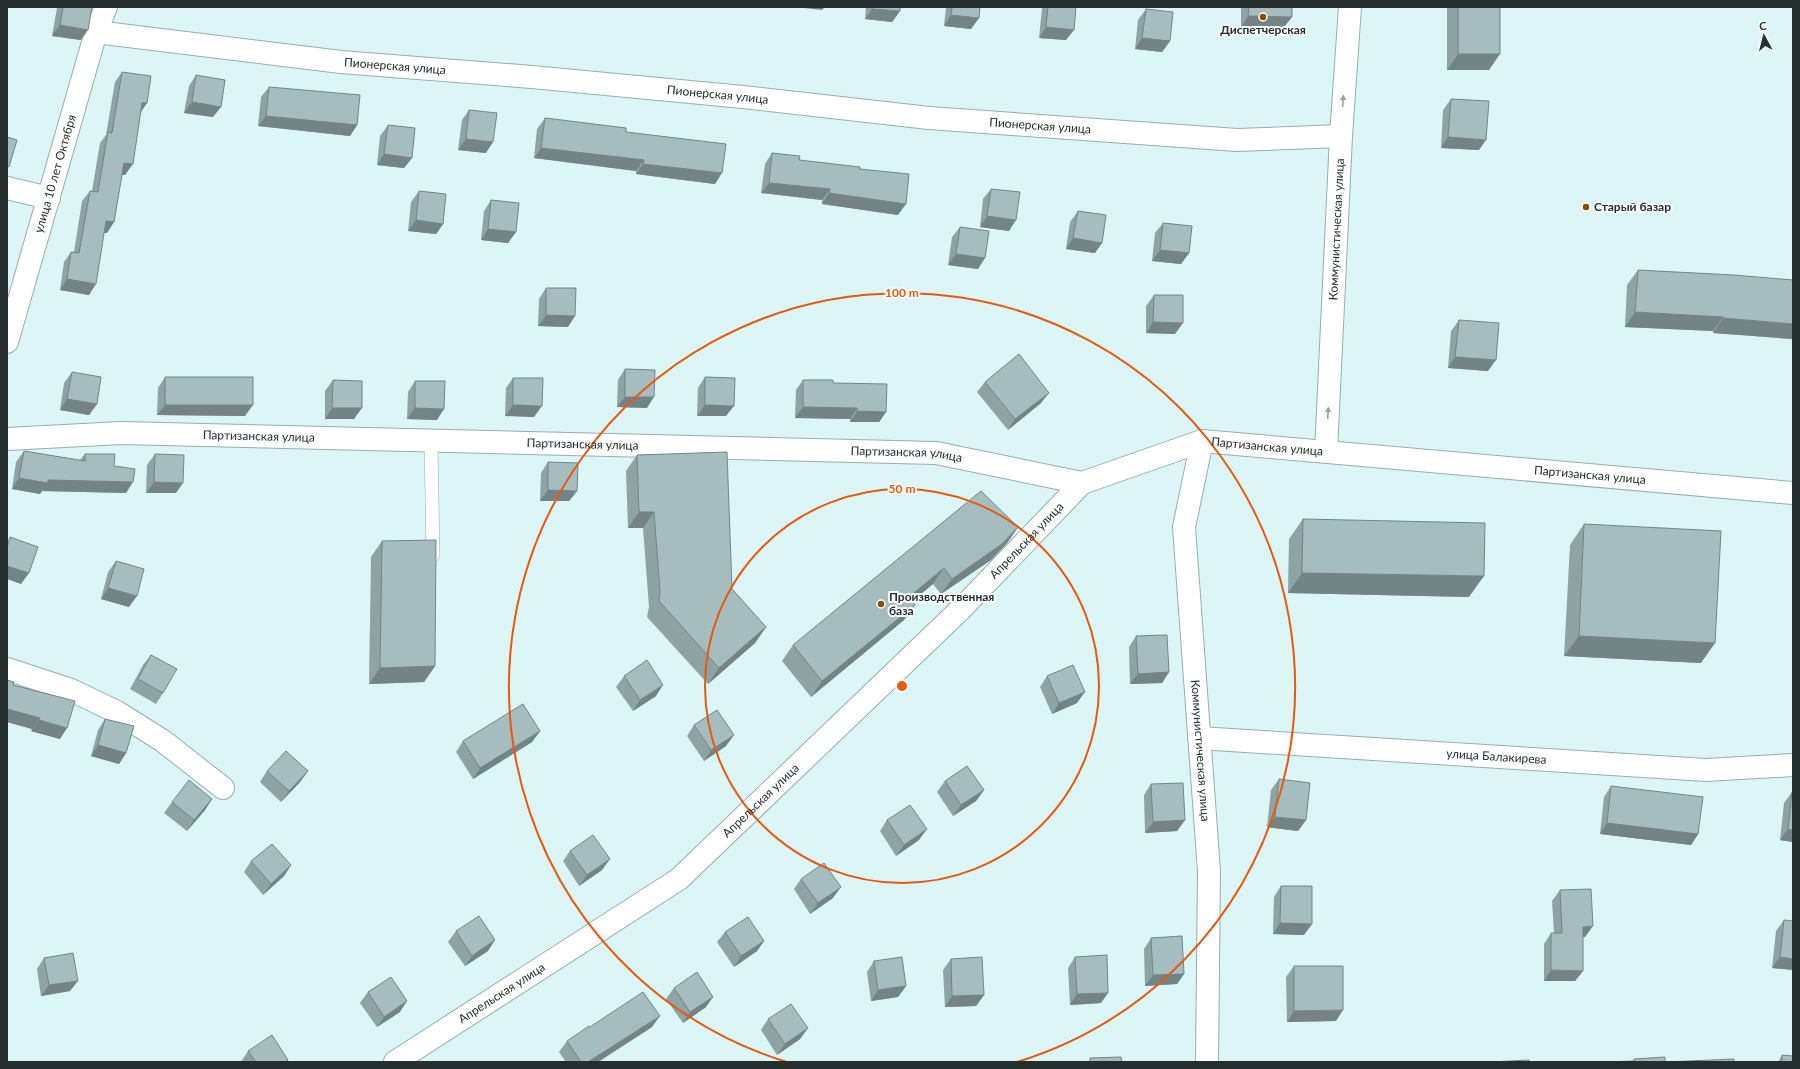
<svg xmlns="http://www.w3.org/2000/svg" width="1800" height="1069" font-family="Lato,sans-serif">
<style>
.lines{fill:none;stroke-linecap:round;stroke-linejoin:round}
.lane-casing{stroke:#96aeb0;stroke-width:14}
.street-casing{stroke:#96aeb0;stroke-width:24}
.lane{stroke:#fff;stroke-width:13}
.street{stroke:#fff;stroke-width:22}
.wall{fill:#8ea3a4}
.shaded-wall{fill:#748486}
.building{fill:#a5bdbf;stroke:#748486}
.oneway{fill:#9da1a2}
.ring{fill:none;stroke:#e8590c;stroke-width:2}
.poi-dot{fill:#874f01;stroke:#fff;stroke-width:1.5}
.labels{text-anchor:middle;stroke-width:4;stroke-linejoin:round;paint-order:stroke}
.poi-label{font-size:12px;font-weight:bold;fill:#252f30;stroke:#fff;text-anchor:start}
.street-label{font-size:12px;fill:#252f30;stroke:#fff}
.centre{fill:#e8590c;stroke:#fff;stroke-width:2}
.ring-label{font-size:12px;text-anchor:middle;font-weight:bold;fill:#e8590c;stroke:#fff;stroke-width:4;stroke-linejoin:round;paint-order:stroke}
</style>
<rect width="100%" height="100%" fill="#dcf5f7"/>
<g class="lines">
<defs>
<path id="lane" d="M431 441 433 555"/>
<g id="street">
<path id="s1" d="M96 32 341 62 532 77 743 97 929 118 1237 140 1341 136"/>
<path d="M7 188 49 198"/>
<path id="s2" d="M7 342 96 32 106 7"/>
<path id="s3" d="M7 439 121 433 936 453 1082 483 1202 441 1793 493"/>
<path id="s4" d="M1202 441 1184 527 1209 871 1207 1062"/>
<path id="s5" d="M1326 452 1341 136 1350 7"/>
<path d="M7 669 71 690 117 712 163 741 223 788"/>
<path id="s6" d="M1199 738 1706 770 1793 765"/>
<path id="s7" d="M395 1062 679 879 962 608 1082 483"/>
</g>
</defs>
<!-- lane casing -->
<use href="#lane" class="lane-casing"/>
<!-- street casing -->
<use href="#street" class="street-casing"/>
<!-- lane -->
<use href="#lane" class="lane"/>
<!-- street -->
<use href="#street" class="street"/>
</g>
<!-- wall -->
<path class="wall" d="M57 7H92L81 40 52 36 57 8Z
M866 7H900V11L892 22 865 19Z
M946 7H980L979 18 971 29 944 26Z
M1043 7H1076L1066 40 1039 38 1042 8Z
M1241 7H1292V17L1284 27H1241Z
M1447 7H1500L1489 70H1447Z
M1146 9 1170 41 1162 52 1135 49 1138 20Z
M122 72 147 103 141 112 125 175H122L114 222 107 233H104L89 295 60 290 64 262 71 252H74L82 201 90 191H92L100 143 106 135 115 82Z
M196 75 213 117 184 113 189 86Z
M269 87 357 125 350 136 258 126 261 97Z
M1451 99 1479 150 1441 148 1443 110Z
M469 110 486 153 458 150 462 120Z
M545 118 626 132 715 184 636 174V171L534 158 537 129Z
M388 125 412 158 404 168 377 165 380 136Z
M772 153 799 160 860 169 898 215 822 204V200L761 193 765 164Z
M991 189 1009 231 980 227 983 199Z
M419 191 443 224 436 234 408 231 411 202Z
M491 200 516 232 508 243 481 240 484 211Z
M1078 211 1095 253 1066 249 1070 222Z
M1163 223 1189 253 1181 264 1152 261 1155 233Z
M960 227 978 269 948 265 952 237Z
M1638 270 1793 280V339L1713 333V331L1625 327 1627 285Z
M546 288 568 327 538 326 539 299Z
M1154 295 1175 334 1146 333V306Z
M1459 320 1488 371 1448 368 1451 331Z
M625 369 647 408 617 407 618 380Z
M72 372 97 404 89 415 60 410 64 383Z
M165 377 245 416 157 415 158 388Z
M705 377 726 416H697L698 388Z
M513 378 534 417 505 416 506 388Z
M333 380 354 419H325V391Z
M803 380 833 383 886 412 879 422H850V419L795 418 796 390Z
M415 381 437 420 407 419 408 392Z
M985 382 1041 403 1008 430 977 392Z
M24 451 80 460 85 454 114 466 126 493 42 491 40 494 12 489 16 462Z
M155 454 176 493H146L147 465Z
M637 455 732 589 766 627 755 643 708 684 647 617 649 607 643 528H628L626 471Z
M548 462 577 491 569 501H540L541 473Z
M1303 519 1469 597 1288 593 1289 539Z
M1584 524 1701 663 1564 656 1570 545Z
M1018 527 1007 543 991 560 941 594 933 584 912 601 915 605 904 620 811 697 782 661 793 645Z
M382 541 435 666 424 682 369 684 371 557Z
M116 561 129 607 101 599 108 572Z
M1136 636 1169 672 1162 683 1130 684 1129 647Z
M151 655 163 693 156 704 130 689 143 665Z
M624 676 656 696 633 711 616 687Z
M1047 676 1077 703 1052 714 1040 687Z
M7 680 13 685 60 739 31 731 32 729 7 722Z
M105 719 126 753 119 764 91 756 98 730Z
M694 725 726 746 704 761 687 736Z
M540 731 532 742 473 779 456 752 463 741Z
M267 771H308L300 782 281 802 260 782Z
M1279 779 1306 820 1298 831 1267 827 1271 790Z
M945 781 984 790 976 801 953 816 937 792Z
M1151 784 1185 820 1177 831 1145 833 1144 795Z
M1611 786 1698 834 1691 845 1600 834 1604 797Z
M1792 792H1793V842L1780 840 1784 803Z
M212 799 205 810 187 831 164 813 172 802Z
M887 820 919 840 896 856 880 831Z
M570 851 602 870 579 886 563 861Z
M251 861 291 865 284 876 263 895 244 872Z
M801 879 833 898 810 914 794 889Z
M1281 886 1304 935 1273 934 1274 897Z
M1560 890 1585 937H1583V971L1575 981H1544V944L1551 933H1554L1552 901Z
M1784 920 1793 970 1772 968 1776 931Z
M456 931 488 951 465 966 448 942Z
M725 932 764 941 757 951 734 967 717 942Z
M1151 938 1184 974 1177 984 1145 986 1144 949Z
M1075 957 1101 1003 1070 1005 1068 968Z
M44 958 70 991 41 996 37 969Z
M951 959 984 995 976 1006 945 1007 943 970Z
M874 961 906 986 898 997 871 1001 867 972Z
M1294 966 1336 1021 1287 1022 1286 977Z
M674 988 706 1007 683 1023 666 999Z
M368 992 400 1012 377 1027 360 1003Z
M768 1019 808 1028 800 1039 777 1055 761 1030Z
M590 1027H652L598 1062H566L559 1052 567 1041Z
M248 1051 286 1062H241Z
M1782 1055 1793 1062H1778Z"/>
<!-- shaded-wall -->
<path class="shaded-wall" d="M795 7H825L822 10Z
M872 9 900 11 892 22 865 19Z
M951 15 979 18 971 29 944 26Z
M1248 16 1292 17 1284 27H1241Z
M60 25 88 30 81 40 52 36Z
M1046 27 1074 30 1066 40 1039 38Z
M1142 38 1170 41 1162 52 1135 49Z
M1458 54H1500L1489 70H1447Z
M192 102 221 107 213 117 184 113Z
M142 103H147L139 114Z
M266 116 357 125 350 136 258 126Z
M1448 137 1486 140 1479 150 1441 148Z
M466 139 493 142 486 153 458 150Z
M541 148 644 160 636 171 534 158Z
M384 154 412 158 404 168 377 165Z
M124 163 133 164 125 175 117 174Z
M643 164 722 173 715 184 636 174Z
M769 183 830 189 822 200 761 193Z
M829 193 906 204 898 215 822 204Z
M987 216 1016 220 1009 231 980 227Z
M416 220 443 224 436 234 408 231Z
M106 221 114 222 107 233 98 232Z
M488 229 516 232 508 243 481 240Z
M1073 238 1102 243 1095 253 1066 249Z
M1160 250 1189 253 1181 264 1152 261Z
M956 254 985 258 978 269 948 265Z
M67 279 96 284 89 295 60 290Z
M1635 312 1723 317 1713 331 1625 327Z
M546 315 575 316 568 327 538 326Z
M1723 318 1793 324V339L1713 333Z
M1153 322 1183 323 1175 334 1146 333Z
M1455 357 1496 360 1488 371 1448 368Z
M1049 393 1041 403 1008 430 1015 419Z
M625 397H654L647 408 617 407Z
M67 399 97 404 89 415 60 410Z
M165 405H253L245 416 157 415Z
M513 405 542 406 534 417 505 416Z
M705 405 734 406 726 416H697Z
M803 407 857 408 850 419 795 418Z
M332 408H362L354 419H325Z
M415 408 444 409 437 420 407 419Z
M857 411 886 412 879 422H850Z
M19 478 133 482 126 493 42 491 40 494 12 489Z
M154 482 183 483 176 493H146Z
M548 490 577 491 569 501H540Z
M639 512H654L643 528H628Z
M1018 527 1007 543 991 560 941 594 952 579Z
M7 566 29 573 21 584 7 579Z
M944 568 933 584 898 613 909 597Z
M1302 573 1484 576 1469 597 1288 593Z
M108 588 137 596 129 607 101 599Z
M915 605 904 620 811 697 822 681Z
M766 627 755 643 708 684 719 668Z
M1579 636 1715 643 1701 663 1564 656Z
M435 666 424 682 369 684 380 668Z
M1169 672 1162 683 1130 684 1138 674Z
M663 685 656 696 633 711 640 700Z
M1085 692 1077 703 1052 714 1059 703Z
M7 709 40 718 32 729 7 722Z
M39 720 67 728 60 739 31 731Z
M540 731 532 742 473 779 480 768Z
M734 735 726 746 704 761 711 750Z
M98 745 126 753 119 764 91 756Z
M308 771 300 782 281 802 289 791Z
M984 790 976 801 953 816 961 805Z
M212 799 205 810 187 831 194 820Z
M1275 817 1306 820 1298 831 1267 827Z
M1185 820 1177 831 1145 833 1153 822Z
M1607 823 1698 834 1691 845 1600 834Z
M927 829 919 840 896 856 904 845Z
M1788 829 1793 830V842L1780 840Z
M610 859 602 870 579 886 587 875Z
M291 865 284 876 263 895 271 884Z
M841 887 833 898 810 914 818 903Z
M1280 923 1312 924 1304 935 1273 934Z
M1593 926 1585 937H1575L1583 927Z
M495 940 488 951 465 966 472 956Z
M764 941 757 951 734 967 741 956Z
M1780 957 1793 959V970L1772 968Z
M1551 970 1583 971 1575 981H1544Z
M1184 974 1177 984 1145 986 1153 975Z
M78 981 70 991 41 996 49 985Z
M906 986 898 997 871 1001 878 990Z
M1108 993 1101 1003 1070 1005 1077 994Z
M984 995 976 1006 945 1007 952 996Z
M713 997 706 1007 683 1023 690 1012Z
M407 1001 400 1012 377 1027 384 1017Z
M1343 1010 1336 1021 1287 1022 1294 1011Z
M660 1016 652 1027 598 1062H588Z
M808 1028 800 1039 777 1055 785 1044Z"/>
<!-- building -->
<path class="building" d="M63 7H92L88 30 60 25Z
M873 7H900V11L872 9Z
M952 7H980L979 18 951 15Z
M1048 7H1076L1074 30 1046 27Z
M1249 7H1292V17L1248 16Z
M1458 7H1500V54H1458Z
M1146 9 1173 12 1170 41 1142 38Z
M122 72 151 76 147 103H142L133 164 124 163 114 222 106 221 96 284 67 279 71 252 79 253 90 191 98 192 108 132 112 133Z
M196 75 225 80 221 107 192 102Z
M269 87 360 95 357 125 266 116Z
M1451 99 1489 101 1486 140 1448 137Z
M469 110 497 113 493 142 466 139Z
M545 118 626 128V132L726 144 722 173 643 164 644 160 541 148Z
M388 125 415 128 412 158 384 154Z
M7 137 17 140 9 167 7 166Z
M772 153 800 156 799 160 860 167V169L909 174 906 204 829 193 830 189 769 183Z
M991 189 1020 192 1016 220 987 216Z
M419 191 446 194 443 224 416 220Z
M491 200 519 203 516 232 488 229Z
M1078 211 1106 215 1102 243 1073 238Z
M1163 223 1192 226 1189 253 1160 250Z
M960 227 989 231 985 258 956 254Z
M1638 270 1733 275 1793 280V324L1723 318V317L1635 312Z
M546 288H576L575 316 546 315Z
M1154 295H1183V323L1153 322Z
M1459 320 1499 323 1496 360 1455 357Z
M1019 354 1049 393 1015 419 985 382Z
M625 369 655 370 654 397H625Z
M72 372 101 377 97 404 67 399Z
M165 377H253V405H165Z
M705 377 735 378 734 406 705 405Z
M513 378H543L542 406 513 405Z
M333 380 362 381V408H332Z
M803 380H833V383L887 384 886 412 857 411V408L803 407Z
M415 381H445L444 409 415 408Z
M24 451 85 461V454H115L114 466 135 469 133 482 48 480V483L19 478Z
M727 452 732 589 766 627 719 668 659 601 660 591 654 512H639L637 455Z
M155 454 184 455 183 483 154 482Z
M548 462 578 463 577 491 548 490Z
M981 491 1018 527 1002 544 952 579 944 568 909 597 915 605 822 681 793 645Z
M1303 519 1485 523 1484 576 1302 573Z
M1584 524 1721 531 1715 643 1579 636Z
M10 537 38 547 29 573 7 566V547Z
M436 540 435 666 380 668 382 541Z
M116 561 144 569 137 596 108 588Z
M1167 635 1169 672 1138 674 1136 636Z
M151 655 177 669 163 693 138 679Z
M647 660 663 685 640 700 624 676Z
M1073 665 1085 692 1059 703 1047 676Z
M7 680 14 682 13 685 75 701 67 728 39 720 40 718 7 709Z
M523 704 540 731 480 768 463 741Z
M717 710 734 735 711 750 694 725Z
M105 719 134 726 126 753 98 745Z
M286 751 308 771 289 791 267 771Z
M967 766 984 790 961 805 945 781Z
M1279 779 1310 783 1306 820 1275 817Z
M189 780 212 799 194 820 172 802Z
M1183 783 1185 820 1153 822 1151 784Z
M1611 786 1703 797 1698 834 1607 823Z
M1792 792H1793V830L1788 829Z
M910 805 927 829 904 845 887 820Z
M593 835 610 859 587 875 570 851Z
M272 844 291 865 271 884 251 861Z
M824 863 841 887 818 903 801 879Z
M1281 886H1312V924L1280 923Z
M1591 889 1593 926 1583 927V971L1551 970V933H1562L1560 890Z
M479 916 495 940 472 956 456 931Z
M748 917 764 941 741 956 725 932Z
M1784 920 1793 921V959L1780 957Z
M1182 936 1184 974 1153 975 1151 938Z
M73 953 78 981 49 985 44 958Z
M1107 955 1108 993 1077 994 1075 957Z
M902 957 906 986 878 990 874 961Z
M982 957 984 995 952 996 951 959Z
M1294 966H1343V1010L1294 1011Z
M697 972 713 997 690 1012 674 988Z
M391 977 407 1001 384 1017 368 992Z
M643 992 660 1016 588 1062H581L567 1041 589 1026 590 1027Z
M791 1004 808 1028 785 1044 768 1019Z
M272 1035 288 1060 285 1062H256L248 1051Z
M1782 1055 1793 1056V1062H1782Z
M1121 1057 1122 1062H1090V1058Z
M1665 1057V1062L1734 1059V1062H1601L1634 1061V1059Z
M1529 1060V1062H1492Z"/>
<!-- one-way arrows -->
<defs><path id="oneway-solid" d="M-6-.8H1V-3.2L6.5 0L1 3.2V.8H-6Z"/></defs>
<g class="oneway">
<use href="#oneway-solid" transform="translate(1343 101) rotate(-86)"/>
<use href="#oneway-solid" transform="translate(1328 413) rotate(-87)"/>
</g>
<!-- distance rings -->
<g class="ring">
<circle cx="902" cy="686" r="197"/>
<path d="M787 1062A393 393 0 1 1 1017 1062"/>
</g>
<!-- markers -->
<g class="poi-dot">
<circle cx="1263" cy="17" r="4"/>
<circle cx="1586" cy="207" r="4"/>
<circle cx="881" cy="604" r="4"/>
</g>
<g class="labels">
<!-- poi labels -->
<g class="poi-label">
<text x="1263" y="34" text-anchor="middle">Диспетчерская</text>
<text x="1594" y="211">Старый базар</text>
<text x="889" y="601">Производственная<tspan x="889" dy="14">база</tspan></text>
</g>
<!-- street labels -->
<g class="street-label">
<text dy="4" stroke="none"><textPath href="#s1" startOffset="301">Пионерская улица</textPath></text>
<text dy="4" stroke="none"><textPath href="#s1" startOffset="625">Пионерская улица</textPath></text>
<text dy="4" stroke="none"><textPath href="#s1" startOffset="949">Пионерская улица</textPath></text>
<text dy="4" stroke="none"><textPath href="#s2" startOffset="175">улица 10 лет Октября</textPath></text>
<text dy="4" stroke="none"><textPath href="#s5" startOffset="223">Коммунистическая улица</textPath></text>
<text dy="4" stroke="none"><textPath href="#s3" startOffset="252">Партизанская улица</textPath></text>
<text dy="4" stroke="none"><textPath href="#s3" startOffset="576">Партизанская улица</textPath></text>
<text dy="4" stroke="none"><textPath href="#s3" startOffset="1271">Партизанская улица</textPath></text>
<text dy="4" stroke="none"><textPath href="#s3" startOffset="900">Партизанская улица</textPath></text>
<text dy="4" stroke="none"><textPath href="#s3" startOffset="1595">Партизанская улица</textPath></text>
<text dy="4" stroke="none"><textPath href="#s7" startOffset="823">Апрельская улица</textPath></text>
<text dy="4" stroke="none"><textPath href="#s4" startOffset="312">Коммунистическая улица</textPath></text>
<text dy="4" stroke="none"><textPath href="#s6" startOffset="298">улица Балакирева</textPath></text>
<text dy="4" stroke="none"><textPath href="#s7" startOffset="451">Апрельская улица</textPath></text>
<text dy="4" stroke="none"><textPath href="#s7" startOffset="127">Апрельская улица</textPath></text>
</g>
</g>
<circle cx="902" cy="686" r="6" class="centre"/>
<g class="ring-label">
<text x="902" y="297">100 m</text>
<text x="902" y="493">50 m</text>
</g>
<!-- border -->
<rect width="1800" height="1069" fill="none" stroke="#252f30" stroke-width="16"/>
<!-- north arrow -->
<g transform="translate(1764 36) rotate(353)" stroke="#ffffff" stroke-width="3" paint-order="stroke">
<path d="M0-3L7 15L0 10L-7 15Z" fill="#252f30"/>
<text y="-6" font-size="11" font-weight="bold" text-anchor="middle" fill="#252f30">С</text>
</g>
</svg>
